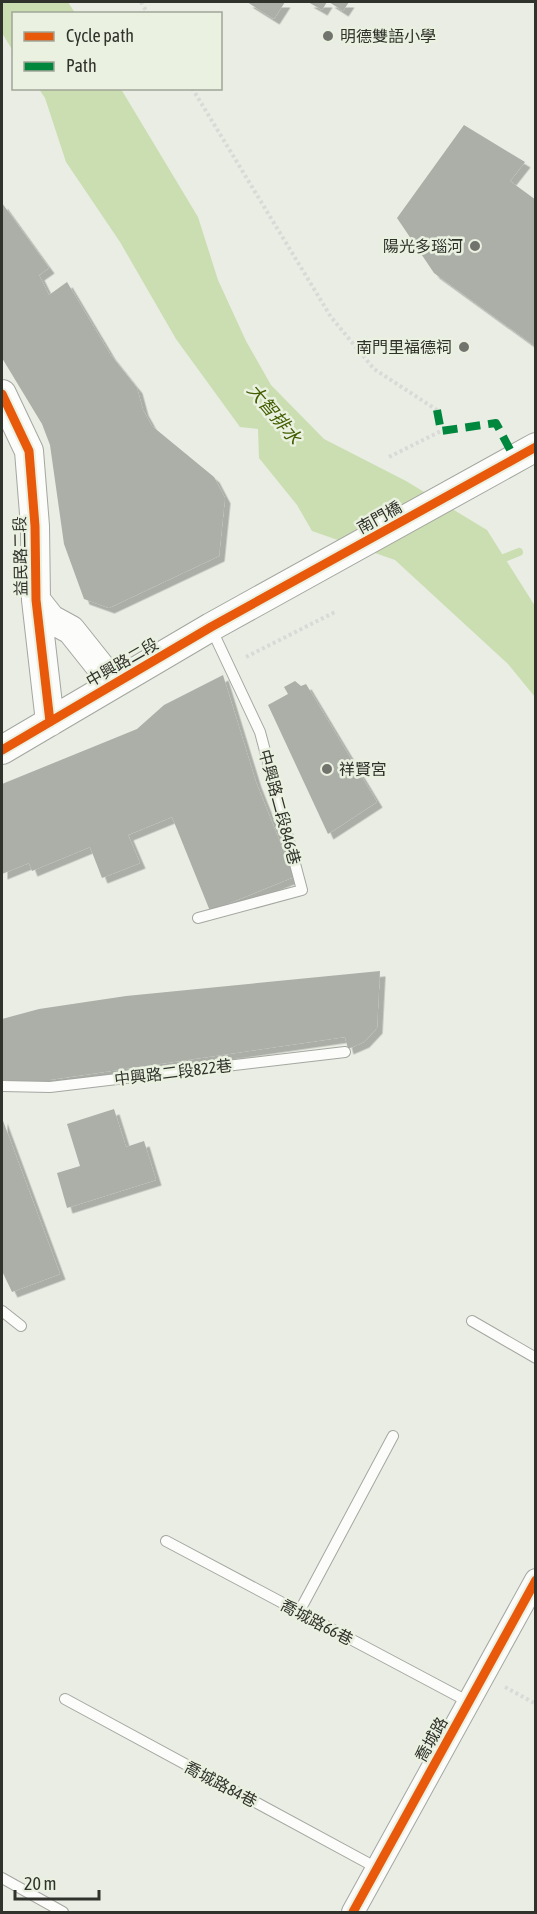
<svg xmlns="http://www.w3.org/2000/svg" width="537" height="1914" font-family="'Asap Condensed','Noto Sans TC',sans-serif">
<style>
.water{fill:#cbdeb1}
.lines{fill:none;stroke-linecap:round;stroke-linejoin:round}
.stream{stroke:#cbdeb1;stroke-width:8}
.building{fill:#abafa8;filter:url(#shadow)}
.service-casing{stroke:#a4a7a0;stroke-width:12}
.minor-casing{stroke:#a4a7a0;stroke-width:24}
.tertiary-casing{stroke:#a4a7a0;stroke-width:30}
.path{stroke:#d9dad7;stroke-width:4;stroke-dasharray:3 3;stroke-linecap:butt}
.service{stroke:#fcfcfb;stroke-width:10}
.minor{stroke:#fcfcfb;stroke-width:22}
.tertiary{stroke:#fcfcfb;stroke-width:28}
.quiet{stroke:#00873e;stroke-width:8;stroke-dasharray:15 8;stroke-linecap:butt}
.cycleway-casing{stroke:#eaf1e0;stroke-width:13}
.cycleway{stroke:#e8590c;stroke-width:9}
.poi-dot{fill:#71746c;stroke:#eaf1e0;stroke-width:2}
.labels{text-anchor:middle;stroke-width:5;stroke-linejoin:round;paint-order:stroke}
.poi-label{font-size:16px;fill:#30332c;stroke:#eaf1e0;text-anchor:start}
.street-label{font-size:16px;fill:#30332c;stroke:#eaf1e0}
.water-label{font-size:18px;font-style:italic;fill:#435e00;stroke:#eaf1e0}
</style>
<defs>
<filter id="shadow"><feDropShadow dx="5.5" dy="5.5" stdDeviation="0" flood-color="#0004"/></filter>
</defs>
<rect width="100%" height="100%" fill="#e9ede4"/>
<!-- water -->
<path class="water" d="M2 2H68L75 13 14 14 13 51 2 33Z
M39 89H121L198 217 218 280 246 341 271 385 324 439 406 481 487 530 535 606V697L508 664 395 560 312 531 297 505 259 458 258 429 240 427 176 339 120 242 66 162 45 98Z"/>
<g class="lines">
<!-- stream -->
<path class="stream" d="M494 562 519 552"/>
</g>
<!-- building -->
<path class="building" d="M247 2H285L274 19Z
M308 2H327L322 10Z
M329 2H349L343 11Z
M464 125 525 162 510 181 536 200V347L434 273 397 218Z
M2 203 49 268 39 275 49 295 67 282 110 354 137 388 143 410 152 426 214 477 225 498 219 556 109 608 84 599 64 544 50 445 42 424 2 358Z
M223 675 256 782 294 877 210 911 172 817 128 835 140 863 102 878 90 847 32 871 29 863 2 874V784L137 729 164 705Z
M295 681 301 686 306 684 377 802 328 834 268 705 288 694 284 687Z
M380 971 377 1028 364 1042 348 1049 345 1037 49 1080H2V1019L39 1009 126 996Z
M114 1109 126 1147 144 1141 156 1180 67 1208 57 1173 80 1166 67 1124Z
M2 1118 60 1274 12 1292 2 1271Z"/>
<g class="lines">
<defs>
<path id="service" d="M198 918 302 890 260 732 211 628
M2 1086 50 1087 345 1052
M2 1311 21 1326
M472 1321 536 1358
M166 1541 469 1702
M299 1612 393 1436
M65 1699 377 1868
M2 1878 63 1912"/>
<path id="minor" d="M353 1912 536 1580"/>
<path id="tertiary" d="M2 394 29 451 35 526 36 600 50 722
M36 600 51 619 71 630 114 684
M2 750 211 627 536 447"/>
</defs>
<!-- service casing -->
<use href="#service" class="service-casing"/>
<!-- minor casing -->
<use href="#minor" class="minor-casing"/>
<!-- tertiary casing -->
<use href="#tertiary" class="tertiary-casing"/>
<!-- path -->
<path class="path" d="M141 2 148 14
M192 88 331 317 374 369 437 410
M389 457 441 431
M246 657 335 612
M505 1687 536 1704"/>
<!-- service -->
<use href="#service" class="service"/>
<!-- minor -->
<use href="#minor" class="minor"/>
<!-- tertiary -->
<use href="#tertiary" class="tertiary"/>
<!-- quiet -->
<path class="quiet" d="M437 410 441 431 496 423 515 459"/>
<defs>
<path id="cycleway" d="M2 394 29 451 35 526 36 600 50 722
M2 750 211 627 536 447
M353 1912 536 1580"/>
</defs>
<!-- cycleway casing -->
<use href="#cycleway" class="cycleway-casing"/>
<!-- cycleway -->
<use href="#cycleway" class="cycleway"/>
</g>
<!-- markers -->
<g class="poi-dot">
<circle cx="328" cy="36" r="6"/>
<circle cx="475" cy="246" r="6"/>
<circle cx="464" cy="347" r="6"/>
<circle cx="327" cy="769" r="6"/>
</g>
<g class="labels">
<!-- poi labels -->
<g class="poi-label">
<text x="340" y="42">明德雙語小學</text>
<text x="463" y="252" text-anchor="end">陽光多瑙河</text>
<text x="452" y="353" text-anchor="end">南門里福德祠</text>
<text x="339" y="775">祥賢宮</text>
</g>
<!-- street labels -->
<g class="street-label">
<text transform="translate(379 517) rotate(-29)" y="6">南門橋</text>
<text transform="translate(20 556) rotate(-91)" y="6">益民路二段</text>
<text transform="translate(122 662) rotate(-30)" y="6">中興路二段</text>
<text transform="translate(280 807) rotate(75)" y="6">中興路二段846巷</text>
<text transform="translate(173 1072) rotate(-7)" y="6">中興路二段822巷</text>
<text transform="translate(317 1622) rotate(28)" y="6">喬城路66巷</text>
<text transform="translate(431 1739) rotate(-61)" y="6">喬城路</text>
<text transform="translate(221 1784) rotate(28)" y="6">喬城路84巷</text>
</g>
<!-- water labels -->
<g class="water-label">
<text transform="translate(274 414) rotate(50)" y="6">大智排水</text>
</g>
</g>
<!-- border -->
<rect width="537" height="1914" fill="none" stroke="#30332c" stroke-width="6"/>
<!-- legend -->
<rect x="12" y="12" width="210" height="78" fill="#eaf1e0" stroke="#a0a598" stroke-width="1.5"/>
<rect x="24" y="32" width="30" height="9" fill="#e8590c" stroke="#a0a598" stroke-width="1.5"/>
<text x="66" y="42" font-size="18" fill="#30332c">Cycle path</text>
<rect x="24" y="62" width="30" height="9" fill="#00873e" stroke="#a0a598" stroke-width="1.5"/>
<text x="66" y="72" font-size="18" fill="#30332c">Path</text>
<!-- scale -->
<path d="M15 1890v9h84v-9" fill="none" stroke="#30332c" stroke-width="3"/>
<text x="24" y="1890" font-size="18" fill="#30332c" stroke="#eaf1e0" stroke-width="4.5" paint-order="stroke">20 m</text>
</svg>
